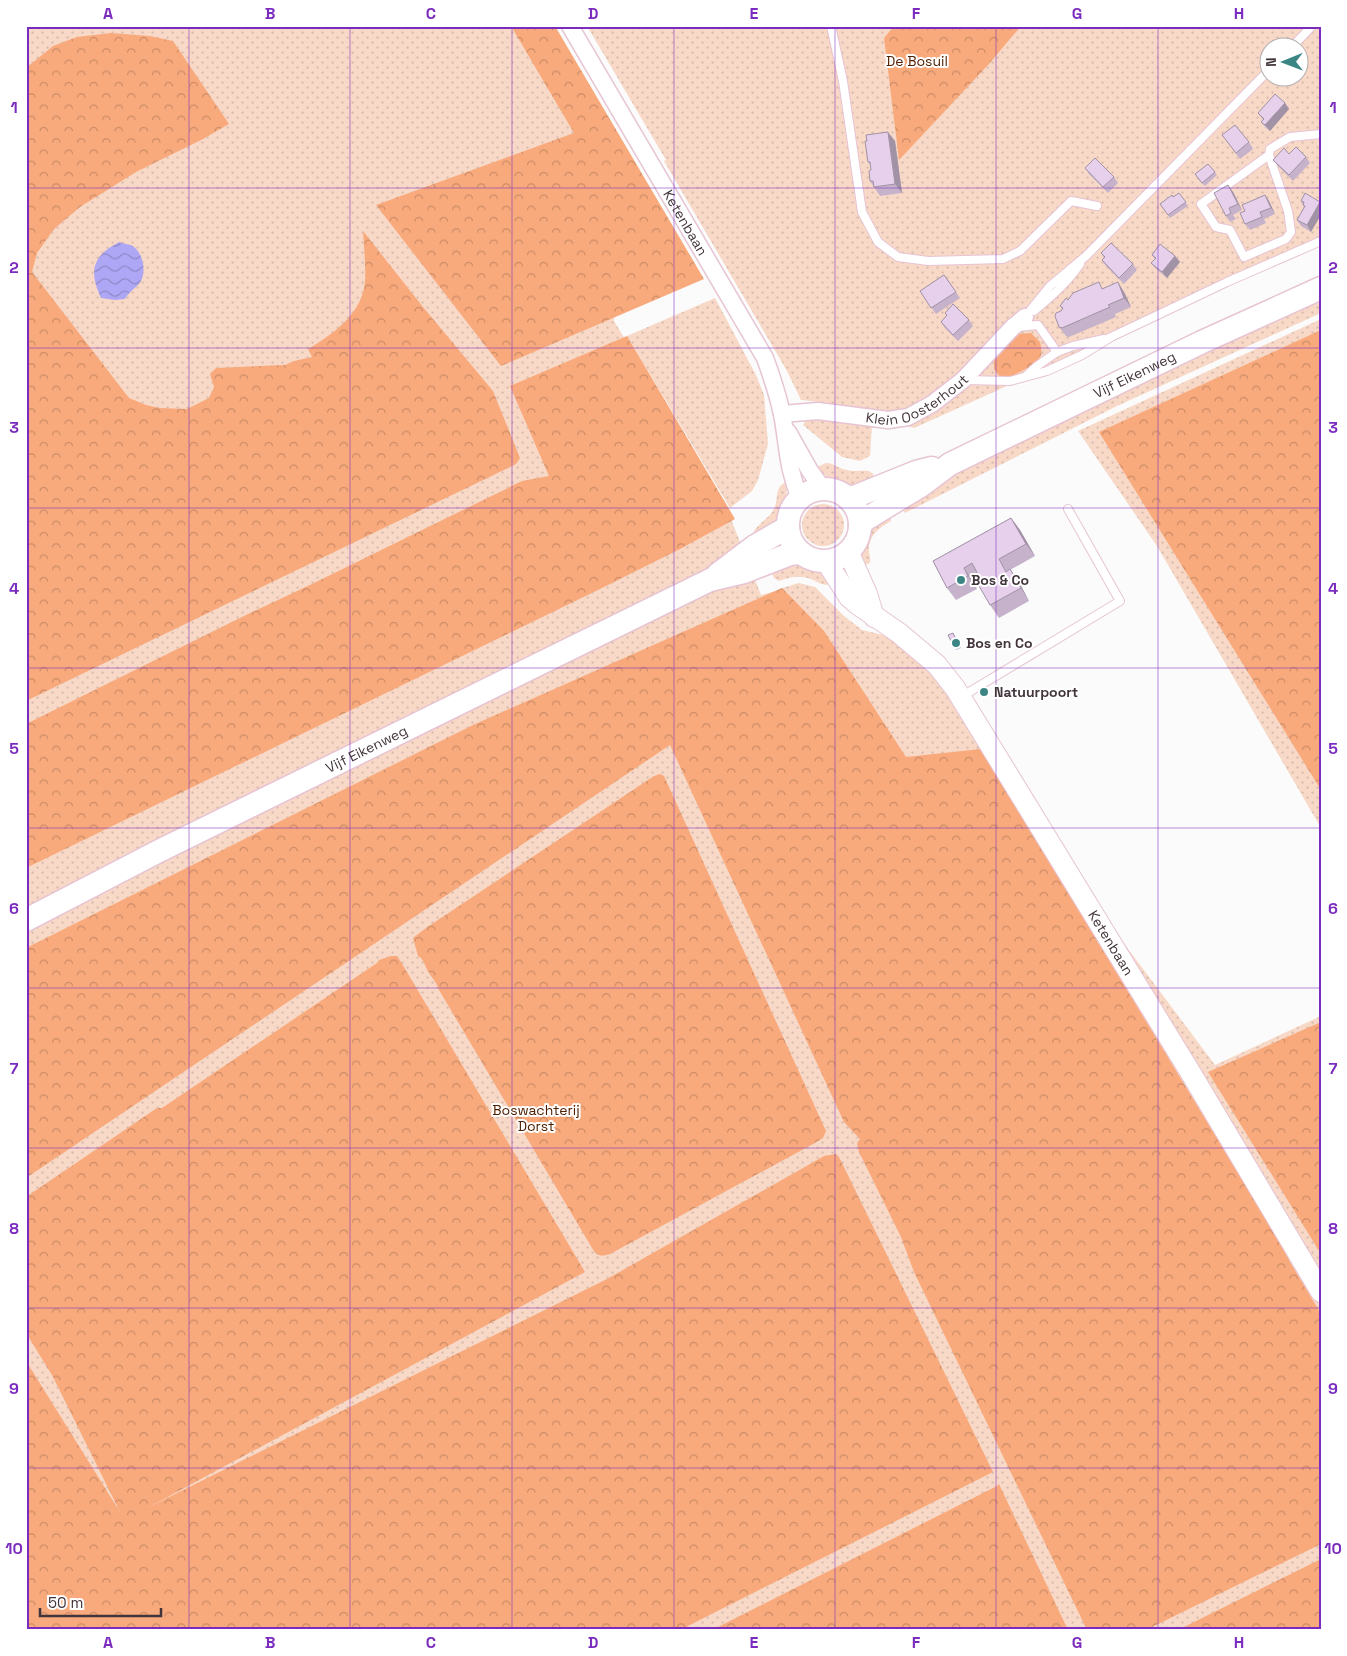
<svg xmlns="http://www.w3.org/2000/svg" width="1347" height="1656" viewBox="0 0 1347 1656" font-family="'Space Grotesk',sans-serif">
	<defs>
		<pattern id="green-dots" width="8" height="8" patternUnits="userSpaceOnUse" patternTransform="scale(1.25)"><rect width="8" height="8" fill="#f8d8c6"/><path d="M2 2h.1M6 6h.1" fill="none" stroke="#d6baab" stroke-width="1.8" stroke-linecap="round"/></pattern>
		<pattern id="forest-crowns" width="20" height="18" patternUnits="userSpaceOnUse" patternTransform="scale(1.25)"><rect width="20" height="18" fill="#f9aa7c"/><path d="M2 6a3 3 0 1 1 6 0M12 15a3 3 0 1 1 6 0" fill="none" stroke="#cb8b67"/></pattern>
		<pattern id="water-waves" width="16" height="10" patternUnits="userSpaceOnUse" patternTransform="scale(1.25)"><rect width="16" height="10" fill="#aea7f5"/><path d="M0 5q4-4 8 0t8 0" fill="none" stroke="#8f89c8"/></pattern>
	</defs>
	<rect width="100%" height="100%" fill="#fbfbfb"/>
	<g fill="url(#green-dots)" fill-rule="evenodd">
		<path d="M26,26H546L694,270L614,305V321L725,504L761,595L783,589L782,588L799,583L815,587L844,616L862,630L888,636L934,673L1054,850L1215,1065L1321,1016V1630H26Z"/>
		<path d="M587,26H1321V244L914,428L829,403L801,400L787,371L664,161L666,160ZM1270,48H1300V78H1270Z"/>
		<path d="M1321,297V313L1117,406L905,513L900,505L973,463Z"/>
		<path d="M715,298L756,375L764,395L768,444L758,480L752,491L730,508L627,336Z"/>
		<path d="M1321,319V828L1157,546L1078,431Z"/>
		<path d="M815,417L872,425L870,456L860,461L842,457L803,425L806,420Z"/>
		<path d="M826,463C834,463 839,469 847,470C854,472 862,470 869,471L873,474L876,483C869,485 859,489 852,488C838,487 825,477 817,467Z"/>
		<path d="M787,482C788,493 783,515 775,524C770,529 761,533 755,537L753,533C758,523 769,519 774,509C779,499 774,486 787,482Z"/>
		<circle cx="823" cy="525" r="21"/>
		<path d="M891,515V521C881,527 871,533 869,546C868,552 871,557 870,563L860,567C858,557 862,536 870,528C875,523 884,519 891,515Z"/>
		<path d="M794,561C806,566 824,570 831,582L826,585C820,584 816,581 811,579C799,575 790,577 779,581L774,578L769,567Z"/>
	</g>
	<g fill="url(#forest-crowns)">
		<path d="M511,26H555L704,279L501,366L376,205L574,133Z"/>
		<path d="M894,26H1021L988,65L899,160L884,38Z"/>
		<path d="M111,33L150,36L173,41L229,124L203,139L136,172L80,207L54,229L37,253L32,272L129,398L146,405L159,408L187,409L209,398L214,387L210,374L216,368L285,365L294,361L312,357L308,349C333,334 362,314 365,282C366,266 364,248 363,231L423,307L493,391L520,458L516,464L508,468L26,701V68L53,46L77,37Z"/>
		<path d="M1321,330V790L1099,432Z"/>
		<path d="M1031,333L1040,342C1041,346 1042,351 1041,355C1038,365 1013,375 1003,381L994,369V359L1003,348L1019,334Z"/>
		<path d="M627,336L735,519L680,549L600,589L26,868V724L248,614L312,584L522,481L549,476L510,386Z"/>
		<path d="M782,588L824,631L906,757L981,749L1281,1244L1290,1262L1321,1314V1544L1146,1630H1087L914,1272L901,1237L859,1152L857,1143L860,1139L844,1122L670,745L26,1178V948L473,725Z"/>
		<path d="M660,774L664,776L826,1131L823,1138L813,1144L610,1254C600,1257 597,1256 592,1248L439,990C437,983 433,979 429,973C425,967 424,959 418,956L413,938L426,928L654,776Z"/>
		<path d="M391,956H397L401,962L585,1272L149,1507L607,1279L824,1156L836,1154L839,1157L993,1472L680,1630H26V1361L120,1512L52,1375L26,1333V1197L157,1108H162L377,963L379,960Z"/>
		<path d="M1321,1022V1254L1208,1072Z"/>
		<path d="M999,1484L1068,1630H712L997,1486Z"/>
		<path d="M1321,1559V1630H1178Z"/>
	</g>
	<path fill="url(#water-waves)" d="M119,242C124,244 131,244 134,247C144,255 147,274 139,284C134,289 129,292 125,299L115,300L101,298C88,270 93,256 119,242Z"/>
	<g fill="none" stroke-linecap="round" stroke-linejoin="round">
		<g stroke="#e7c4d4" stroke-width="10">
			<g id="service">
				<path d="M831,26L843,81L862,212L878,242L898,257L928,261L1003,259L1020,251L1071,201L1097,206"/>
				<path d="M1291,48L1312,26"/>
				<path d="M1269,155L1288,211L1291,232L1286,239L1244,257L1230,230L1216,227L1201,204L1269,155L1270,149L1290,137L1321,134"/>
				<path d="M1034,311C1052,296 1067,283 1080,264"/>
				<path d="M1025,317L1050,286L1086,256L1270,69"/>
				<path d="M1017,327L1038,325L1057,352L1073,346L1104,339"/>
				<path d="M1026,376L1037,366L1057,352"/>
				<path d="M964,380L1010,381L1047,371L1082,355L1111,337L1145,321L1227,282L1321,241"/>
				<path d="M961,697L1120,601L1068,509"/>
			</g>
		</g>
		<g stroke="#e7c4d4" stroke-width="19">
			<g id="minor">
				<path id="s1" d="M570,26L765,358C773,380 781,403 784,426C788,452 789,473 800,498"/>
				<path id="s2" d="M782,414L818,411L888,420L908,417L932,404L963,380L1013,327L1025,317"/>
				<path d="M788,432L810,471L823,489"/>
			</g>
		</g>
		<g stroke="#e7c4d4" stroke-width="22">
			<g id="tertiary">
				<path d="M848,551L867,594L874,617"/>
				<path id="s3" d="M826,561L849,597L857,604L899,633L937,665L955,688L1192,1075L1321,1292"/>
			</g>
		</g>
		<g stroke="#e7c4d4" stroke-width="25">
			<g id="secondary">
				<circle cx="824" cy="525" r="36"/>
				<path d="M849,499L916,472L932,468"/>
				<path id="s4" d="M860,525L866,519L922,485L950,464L1202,342L1321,288"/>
				<path d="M718,574L755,546L788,527"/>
				<path id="s5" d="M26,920L159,851L710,580L744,572L790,554L801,553"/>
			</g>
		</g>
		<use href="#service" stroke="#fff" stroke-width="8"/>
		<use href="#minor" stroke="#fff" stroke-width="16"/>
		<use href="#tertiary" stroke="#fff" stroke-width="20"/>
		<use href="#secondary" stroke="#fff" stroke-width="22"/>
	</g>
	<g fill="#c6b3cb">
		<path d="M1285,103L1289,109L1270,131L1266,128L1261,122L1263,120L1258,113Z"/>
		<path d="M1222,135L1249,142L1253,149L1240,159Z"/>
		<path d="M895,141L902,193L880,196L870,181L871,170V166L868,162Z"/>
		<path d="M1289,154L1306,157L1310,163L1293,181L1278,166L1273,160Z"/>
		<path d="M1208,164L1217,175L1205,186L1197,178Z"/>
		<path d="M1085,168L1114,177L1118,183L1108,193L1089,174Z"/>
		<path d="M1233,192L1242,210L1233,215L1236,219L1230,222L1226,216Z"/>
		<path d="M1179,193L1188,206L1170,218L1160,204Z"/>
		<path d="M1305,193L1311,232L1301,226L1297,220L1304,207L1301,201Z"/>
		<path d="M1265,195L1269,201L1275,214L1264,219L1266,223L1250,230L1245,224V211Z"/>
		<path d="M1101,253L1133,264L1137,270L1124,284L1106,266L1102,260L1104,258Z"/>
		<path d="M1152,255L1175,256L1180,262L1167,278L1156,269L1151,263L1155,259Z"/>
		<path d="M944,275L960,298L936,314L920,291Z"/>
		<path d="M1103,289L1124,292L1131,307L1115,314L1116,317L1069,337L1066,336L1059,327L1061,311L1062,309L1060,306L1068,300Z"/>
		<path d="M945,313L969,320L973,326L958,341L945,328L941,322L947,316Z"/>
		<path d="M1011,518L1020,530L1035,556L1010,570L1019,582L1029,601L999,618L990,605L983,584L979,576L972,580L977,589L956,600L947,588L933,561Z"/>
		<path d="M953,633L961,648L956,650L954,647Z"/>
	</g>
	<g fill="#a192a5">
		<path d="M1285,103L1289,109L1270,131L1265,125Z"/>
		<path d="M888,132L895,141L902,193L895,184Z"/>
		<path d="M1228,185L1233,192L1242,210L1238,204Z"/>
		<path d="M1265,195L1269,201L1275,214L1271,208Z"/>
		<path d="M1320,202L1321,215L1311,232L1307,225Z"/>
		<path d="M1175,256L1180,262L1167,278L1162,272Z"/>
		<path d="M1118,282L1124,292L1131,307L1124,298Z"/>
		<path d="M1011,518L1020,530L1035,556L1026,544Z"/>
		<path d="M964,568L972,580L977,589L968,576Z"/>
		<path d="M1010,569L1019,582L1029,601L1021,588Z"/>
	</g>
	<g fill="#e6d0ec" stroke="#a192a5">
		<path d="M1275,94L1285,103L1265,125L1261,122L1264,119L1258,113Z"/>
		<path d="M1235,125L1249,142L1236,153L1222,135Z"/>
		<path d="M888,132L895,184L874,187L873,181H870L869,171L871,170L870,162H868L865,141H867L866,135Z"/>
		<path d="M1296,147L1306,157L1289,175L1273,160L1284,148L1289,154Z"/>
		<path d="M1095,158L1114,177L1103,187L1085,168Z"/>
		<path d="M1208,164L1215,172L1202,183L1195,174Z"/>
		<path d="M1228,185L1238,204L1229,208L1231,213L1226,216L1214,193Z"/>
		<path d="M1179,193L1186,202L1168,215L1160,204L1172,195L1173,197Z"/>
		<path d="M1305,193L1320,202L1307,225L1297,220L1305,206L1303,205L1304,202L1301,201Z"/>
		<path d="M1265,195L1271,208L1260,212L1262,217L1245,224L1240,213L1245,211L1242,205Z"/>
		<path d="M1111,243L1133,264L1119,278L1102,260L1105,257L1101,253Z"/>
		<path d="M1160,244L1175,256L1162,272L1151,263L1156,258L1152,255Z"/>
		<path d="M944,275L956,292L931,308L920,291Z"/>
		<path d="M1099,282L1102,289L1118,282L1124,298L1108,305L1110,307L1062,328L1059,327L1055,316L1056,313L1061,311L1063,308L1060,306L1066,298L1068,300L1073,293Z"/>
		<path d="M953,304L969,320L953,335L941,322L947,315L945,313Z"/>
		<path d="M1011,518L1026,544L999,559L1006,572L1010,569L1021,588L990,605L979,586L983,584L972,563L964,568L968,576L947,588L933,561Z"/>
		<path d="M953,633L959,645L954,647L948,635Z"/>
	</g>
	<path fill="none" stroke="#7b2cbf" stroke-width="1" stroke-opacity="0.55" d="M189,26V1630M350,26V1630M512,26V1630M674,26V1630M835,26V1630M996,26V1630M1158,26V1630M26,188H1321M26,348H1321M26,508H1321M26,668H1321M26,828H1321M26,988H1321M26,1148H1321M26,1308H1321M26,1468H1321"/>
	<g fill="#3c8585" stroke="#fff" stroke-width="2">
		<circle cx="961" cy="580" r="5"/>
		<circle cx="956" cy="643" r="5"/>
		<circle cx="984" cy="692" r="5"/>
	</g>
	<g text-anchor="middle" stroke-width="4" stroke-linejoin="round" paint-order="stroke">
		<g font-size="14" fill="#512000" stroke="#fff">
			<text x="917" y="66">De Bosuil</text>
			<text x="536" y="1115">Boswachterij<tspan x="536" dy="16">Dorst</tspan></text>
		</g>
		<g font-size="14" fill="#42343b" stroke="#fff">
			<text dy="5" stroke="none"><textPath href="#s1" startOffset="228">Ketenbaan</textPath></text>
			<text dy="5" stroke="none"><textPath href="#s4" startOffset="314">Vijf Eikenweg</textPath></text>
			<text dy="5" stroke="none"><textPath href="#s2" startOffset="141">Klein Oosterhout</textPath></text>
			<text dy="5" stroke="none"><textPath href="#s5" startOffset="381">Vijf Eikenweg</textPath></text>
			<text dy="5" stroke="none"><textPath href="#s3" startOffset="482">Ketenbaan</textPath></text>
		</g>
		<g font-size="14" font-weight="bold" fill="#42343b" stroke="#fff" text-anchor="start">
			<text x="971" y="585">Bos &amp; Co</text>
			<text x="966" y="648">Bos en Co</text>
			<text x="994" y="697">Natuurpoort</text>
		</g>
	</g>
	<rect width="1347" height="1656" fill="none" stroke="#ffffff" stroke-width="55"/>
	<g transform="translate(1284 62) rotate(269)"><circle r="24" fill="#ffffff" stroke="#b3aeb1"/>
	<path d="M0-4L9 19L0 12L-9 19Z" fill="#3c8585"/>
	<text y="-8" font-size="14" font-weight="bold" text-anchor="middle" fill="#42343b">N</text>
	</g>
	<path d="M40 1608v8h121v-8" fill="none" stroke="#42343b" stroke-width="2.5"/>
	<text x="48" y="1608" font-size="15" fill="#42343b" stroke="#ffffff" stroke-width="4" paint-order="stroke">50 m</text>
	<rect x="28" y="28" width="1292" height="1600" fill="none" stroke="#7b2cbf" stroke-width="2"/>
	<g font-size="16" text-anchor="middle" font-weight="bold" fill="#7b2cbf">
		<text x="108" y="19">A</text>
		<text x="270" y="19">B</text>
		<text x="431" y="19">C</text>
		<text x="593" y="19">D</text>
		<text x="754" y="19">E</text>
		<text x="916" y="19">F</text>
		<text x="1077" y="19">G</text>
		<text x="1239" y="19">H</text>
		<text x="14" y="113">1</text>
		<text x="1333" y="113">1</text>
		<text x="14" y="273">2</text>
		<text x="1333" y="273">2</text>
		<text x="14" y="433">3</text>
		<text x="1333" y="433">3</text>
		<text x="14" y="594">4</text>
		<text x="1333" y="594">4</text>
		<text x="14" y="754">5</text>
		<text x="1333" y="754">5</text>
		<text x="14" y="914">6</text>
		<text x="1333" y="914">6</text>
		<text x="14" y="1074">7</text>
		<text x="1333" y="1074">7</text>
		<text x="14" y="1234">8</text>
		<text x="1333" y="1234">8</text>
		<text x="14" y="1394">9</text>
		<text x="1333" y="1394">9</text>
		<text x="14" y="1554">10</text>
		<text x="1333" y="1554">10</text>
		<text x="108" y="1648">A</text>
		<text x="270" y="1648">B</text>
		<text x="431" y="1648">C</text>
		<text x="593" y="1648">D</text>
		<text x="754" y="1648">E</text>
		<text x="916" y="1648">F</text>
		<text x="1077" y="1648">G</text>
		<text x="1239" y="1648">H</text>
	</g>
</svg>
